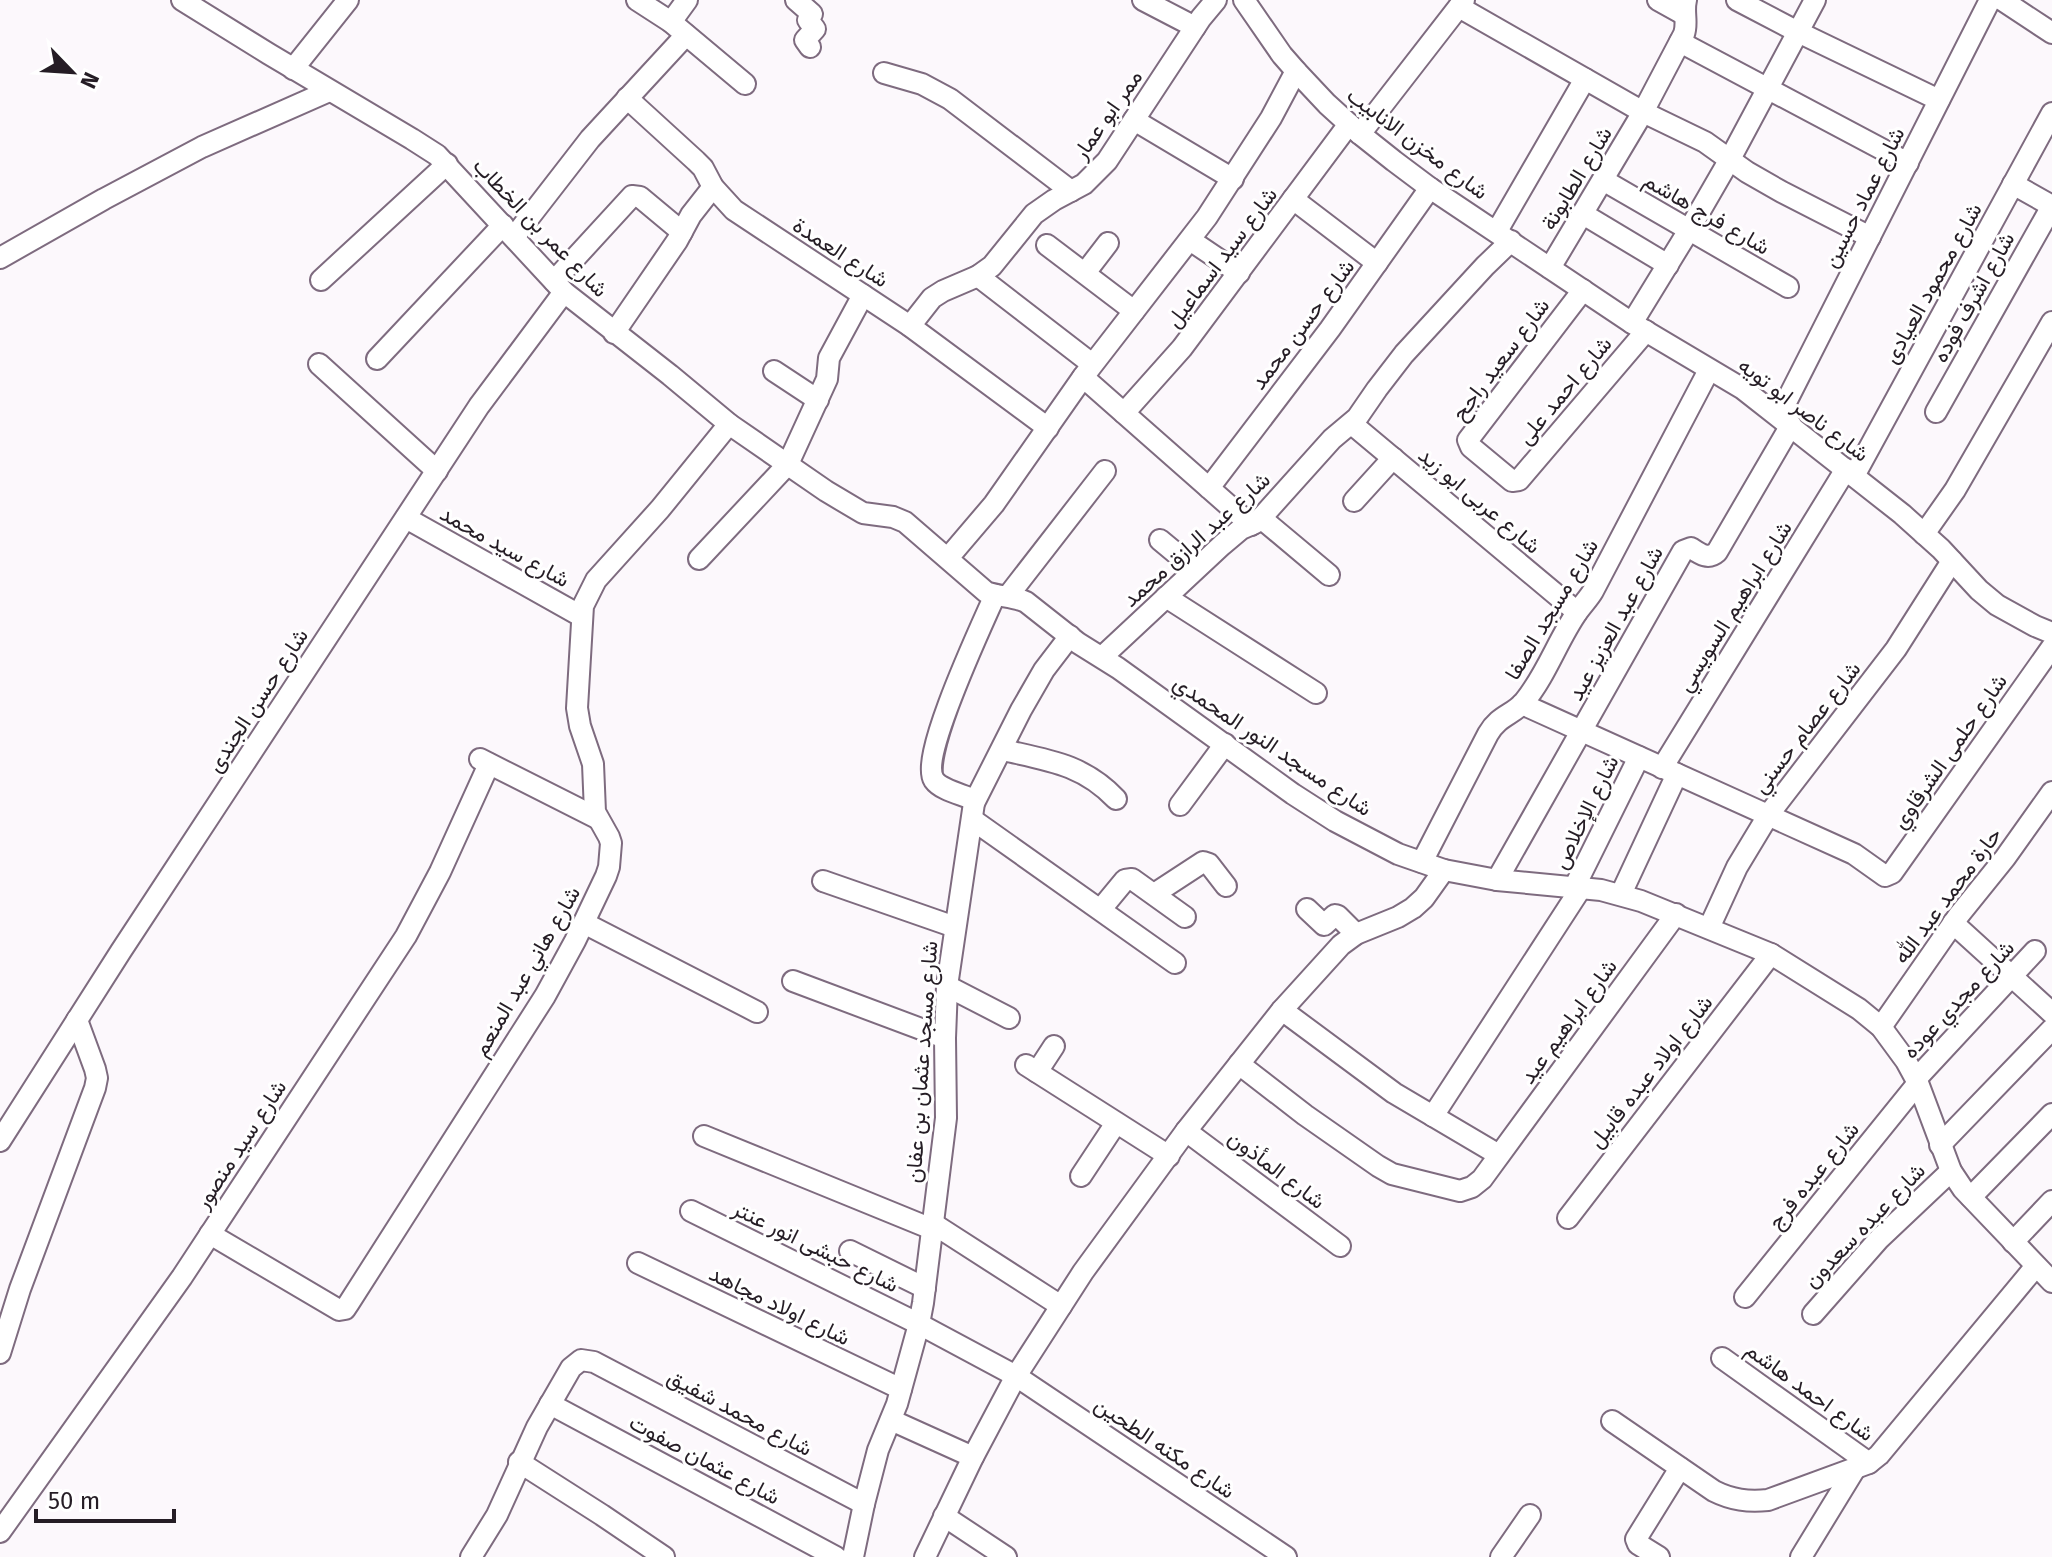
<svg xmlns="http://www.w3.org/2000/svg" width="2052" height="1557" viewBox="0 0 2052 1557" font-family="'Fira Sans',Vazirmatn,sans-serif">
	<rect width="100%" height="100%" fill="#fcf8fc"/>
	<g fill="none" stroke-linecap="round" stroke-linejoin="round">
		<g stroke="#7e6b7f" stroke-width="24">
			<g id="minor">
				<path d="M182,0L269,54L412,139L437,155L564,292L670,375L729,424L826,491L863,513L893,517L905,522L986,592C999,597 1013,596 1026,602L1078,643L1118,668L1293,794L1335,821L1398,854L1444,870L1497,880L1601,890L1641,901L1771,954L1859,1009L1881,1027L1906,1061L1918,1083L1951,1171L1963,1189L2052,1282"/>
				<path d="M637,0L671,22L745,84"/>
				<path d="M796,0L812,14L808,20L815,29L805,40L810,47"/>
				<path d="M1143,0L1195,27"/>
				<path d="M1244,0L1282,55L1296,71L1327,104L1360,134L1394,161L1430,188L1632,323L1743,389L1902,514L1941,549L1979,590L1997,605L2035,626L2052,633"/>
				<path d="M1658,0L1685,15"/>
				<path d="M1737,0L1798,32L1939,100"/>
				<path d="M2002,0L2052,33"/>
				<path d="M1459,7L1643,112L1705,142L1747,172L1782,192L1870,237"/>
				<path d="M671,22L687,0"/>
				<path d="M1680,42L1908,163"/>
				<path d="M293,69L348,0"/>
				<path d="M884,73L922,84L950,99L1071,191"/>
				<path d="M627,98L696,161L703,168L713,187L734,210L910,326L1048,428"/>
				<path d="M1134,120L1233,179"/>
				<path d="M1360,134L1464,0"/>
				<path d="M1603,180L1788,287"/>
				<path d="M2013,184L2052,206"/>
				<path d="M1293,199L1377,263"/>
				<path d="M1583,214L1668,265"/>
				<path d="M1497,231L1585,79"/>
				<path d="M514,237L590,139L686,35"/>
				<path d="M1190,240L1239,273"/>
				<path d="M1047,245L1134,311"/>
				<path d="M0,258L104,199L202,147L329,91"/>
				<path d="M1550,268L1643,112L1684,34C1688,23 1683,12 1686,0"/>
				<path d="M1085,273L1108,243"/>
				<path d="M978,276L1092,364"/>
				<path d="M321,280L447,164"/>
				<path d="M554,281L632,196L640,197L682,232"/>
				<path d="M1583,290L1468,440L1471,447L1512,481L1519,480L1646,331"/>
				<path d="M1632,323L1689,230L1730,159L1815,0"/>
				<path d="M910,326L932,298L943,291L978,276L992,266L1034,214L1054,200L1084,184L1107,161L1201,18L1216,0"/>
				<path d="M614,333L677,241L691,215L713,187"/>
				<path d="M377,359L503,225"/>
				<path d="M319,364L437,471"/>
				<path d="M774,371L818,400"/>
				<path d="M1083,377L1251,525"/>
				<path d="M1936,412L2052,206"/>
				<path d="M1124,413L1182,348L1349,124"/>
				<path d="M1779,416L1990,0"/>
				<path d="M1352,424L1577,612"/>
				<path d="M1854,476L2052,113"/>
				<path d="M1209,488L1330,329L1430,188"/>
				<path d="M1354,501L1393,458"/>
				<path d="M406,518L581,616"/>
				<path d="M1261,518L1329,575"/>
				<path d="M1924,534L1955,490L2052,322"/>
				<path d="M1160,540L1195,569"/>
				<path d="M948,558L994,504L1083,377L1207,217L1271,118L1296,71"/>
				<path d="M699,559L788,464L827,379L829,358L863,295"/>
				<path d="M1008,596L1105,471"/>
				<path d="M1166,597L1316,693"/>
				<path d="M1102,657L1222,545L1241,529L1255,523L1261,518L1332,439L1357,418L1377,389L1404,354L1485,266L1511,241"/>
				<path d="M1522,704L1854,854L1885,876L1892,873L2052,647"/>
				<path d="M1003,750C1047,760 1083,764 1116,799"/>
				<path d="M480,759L597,818"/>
				<path d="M1662,768L1846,469"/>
				<path d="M974,803L972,799C961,794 941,790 934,780C919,757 983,623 995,595"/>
				<path d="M1180,805L1225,744"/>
				<path d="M973,820L1175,963"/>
				<path d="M1422,862L1488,734C1499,715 1513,715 1524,702C1547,674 1558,639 1578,611C1583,604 1589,598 1593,591L1709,370"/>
				<path d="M1497,880L1683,551L1691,548C1700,554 1708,560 1717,552L1791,425"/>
				<path d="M823,881L955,927"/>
				<path d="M1574,888L1639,757"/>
				<path d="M1154,894L1203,862L1209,864L1226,886"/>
				<path d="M1621,894L1677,774"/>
				<path d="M1101,909L1125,880L1132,879L1185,917"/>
				<path d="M1307,909L1324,925L1335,915L1338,916L1356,934"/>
				<path d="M584,923L757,1012"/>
				<path d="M1953,923L2052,1013"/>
				<path d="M1709,928L1737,867L1769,814L1896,649L1952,561"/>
				<path d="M793,981L945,1038"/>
				<path d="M947,986L1009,1018"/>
				<path d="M1282,1010L1394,1093L1499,1155"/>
				<path d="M1881,1027L1959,915L2005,858L2052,792"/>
				<path d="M1239,1064L1305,1115L1378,1166L1392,1174L1460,1191L1472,1187L1482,1179L1676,914"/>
				<path d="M1026,1065L1169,1156"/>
				<path d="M1037,1072L1054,1046"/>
				<path d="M1916,1079L2035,951"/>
				<path d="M1433,1116L1581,888"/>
				<path d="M1186,1131L1340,1246"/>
				<path d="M704,1136L932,1229"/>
				<path d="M0,1141L121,951L479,406L564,292"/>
				<path d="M1940,1145L2052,1029"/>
				<path d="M1081,1176L1116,1123"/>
				<path d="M1971,1197L2052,1114"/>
				<path d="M691,1211L919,1324L1016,1376L1286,1557"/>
				<path d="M1568,1218L1771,954"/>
				<path d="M932,1223L1061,1306"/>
				<path d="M210,1234L339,1310L345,1309L349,1303L545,996L575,941L606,876L609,867L611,843L609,837L595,812L593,764L580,726L577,708L583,606L596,580L660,509L729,424"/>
				<path d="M2013,1242L2052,1201"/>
				<path d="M850,1251L925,1288"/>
				<path d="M638,1263L901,1389"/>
				<path d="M1745,1297L1918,1083"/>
				<path d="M1813,1314L1879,1239L1951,1171"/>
				<path d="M0,1353L20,1289L95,1088L97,1078L95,1069L77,1020"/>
				<path d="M1722,1358L1869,1463"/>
				<path d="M550,1404L836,1557"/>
				<path d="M891,1420L973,1457"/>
				<path d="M1612,1421L1714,1491C1732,1500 1748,1502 1768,1500L1869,1463L1879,1455L2036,1266"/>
				<path d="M519,1462L602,1515L664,1557"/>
				<path d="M944,1516L1006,1557"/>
				<path d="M0,1532L182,1277L406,936L440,872L489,764"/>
				<path d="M471,1557L497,1515L537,1427L571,1368L581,1360L594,1362L864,1504"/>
				<path d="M853,1557L864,1504L878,1450L897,1404L919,1324L923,1303L946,1118L945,1038L947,986L974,803L1021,710L1044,670L1070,636"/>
				<path d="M925,1557L973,1457L1016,1376L1083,1272L1186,1131L1282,1010L1341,945L1356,934L1398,917L1413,908L1424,898L1444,870"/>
				<path d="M1501,1557L1530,1515"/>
				<path d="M1659,1557L1638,1544L1636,1539L1680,1468"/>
				<path d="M1801,1557L1856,1467"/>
			</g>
		</g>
		<use href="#minor" stroke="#fff" stroke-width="20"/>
	</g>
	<g text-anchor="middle" stroke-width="6" stroke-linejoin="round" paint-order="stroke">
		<g font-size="22" fill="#251d25" stroke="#fff">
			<text transform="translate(1107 114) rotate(-55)" y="8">ممر ابو عمار</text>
			<text transform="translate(1418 143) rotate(37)" y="8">شارع مخزن الانابيب</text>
			<text transform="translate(1576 178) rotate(-59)" y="8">شارع الطابونة</text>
			<text transform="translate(1863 197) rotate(-63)" y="8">شارع عماد حسين</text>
			<text transform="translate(1707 213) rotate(30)" y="8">شارع فرج هاشم</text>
			<text transform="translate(541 227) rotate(46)" y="8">شارع عمر بن الخطاب</text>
			<text transform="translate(841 252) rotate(33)" y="8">شارع العمدة</text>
			<text transform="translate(1221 257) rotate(-53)" y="8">شارع سيد اسماعيل</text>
			<text transform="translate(1932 283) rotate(-61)" y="8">شارع محمود العيادى</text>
			<text transform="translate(1973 297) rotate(-61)" y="8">شارع اشرف فوده</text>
			<text transform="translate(1302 324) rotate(-53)" y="8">شارع حسن محمد</text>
			<text transform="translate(1500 359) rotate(-53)" y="8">شارع سعيد راجح</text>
			<text transform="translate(1564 390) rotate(-50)" y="8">شارع احمد على</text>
			<text transform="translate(1804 409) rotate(37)" y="8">شارع ناصر ابو تويه</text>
			<text transform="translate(1480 500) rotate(40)" y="8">شارع عربى ابو زيد</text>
			<text transform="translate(1196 539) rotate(-42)" y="8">شارع عبد الرازق محمد</text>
			<text transform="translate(505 546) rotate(29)" y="8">شارع سيد محمد</text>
			<text transform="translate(1734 606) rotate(-58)" y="8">شارع ابراهيم السويسي</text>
			<text transform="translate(1551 609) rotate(-59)" y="8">شارع مسجد الصفا</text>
			<text transform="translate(1615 623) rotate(-61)" y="8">شارع عبد العزيز عيد</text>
			<text transform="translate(257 700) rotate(-57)" y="8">شارع حسن الجندى</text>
			<text transform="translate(1806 727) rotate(-52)" y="8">شارع عصام حسني</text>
			<text transform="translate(1273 745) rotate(34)" y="8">شارع مسجد النور المحمدي</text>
			<text transform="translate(1949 751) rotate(-55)" y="8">شارع حلمى الشرقاوي</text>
			<text transform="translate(1585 812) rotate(-64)" y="8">شارع الإخلاص</text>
			<text transform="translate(1947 895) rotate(-53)" y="8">حارة محمد عبد الله</text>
			<text transform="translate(526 971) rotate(-60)" y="8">شارع هاني عبد المنعم</text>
			<text transform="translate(1958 999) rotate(-47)" y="8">شارع مجدي عوده</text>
			<text transform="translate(1568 1021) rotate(-54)" y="8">شارع ابراهيم عيد</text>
			<text transform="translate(921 1062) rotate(-86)" y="8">شارع مسجد عثمان بن عفان</text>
			<text transform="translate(1650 1071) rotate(-52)" y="8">شارع اولاد عبده قابيل</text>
			<text transform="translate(240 1144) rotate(-57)" y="8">شارع سيد منصور</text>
			<text transform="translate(1277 1169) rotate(37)" y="8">شارع المأذون</text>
			<text transform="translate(1813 1175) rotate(-51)" y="8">شارع عبده فرج</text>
			<text transform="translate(1864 1225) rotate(-46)" y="8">شارع عبده سعدون</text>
			<text transform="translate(816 1246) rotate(26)" y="8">شارع حبشى انور عنتر</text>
			<text transform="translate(780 1305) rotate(26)" y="8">شارع اولاد مجاهد</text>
			<text transform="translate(1810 1391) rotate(36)" y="8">شارع احمد هاشم</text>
			<text transform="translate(740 1412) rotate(28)" y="8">شارع محمد شفيق</text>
			<text transform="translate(1165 1447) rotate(34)" y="8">شارع مكنه الطحين</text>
			<text transform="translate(705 1459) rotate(28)" y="8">شارع عثمان صفوت</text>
		</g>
	</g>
	<g transform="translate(72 72) rotate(115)" stroke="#ffffff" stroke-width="6" paint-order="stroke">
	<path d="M0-6L14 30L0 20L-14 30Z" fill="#251d25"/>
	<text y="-12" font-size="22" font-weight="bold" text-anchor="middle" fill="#251d25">N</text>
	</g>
	<path d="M36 1509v12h138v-12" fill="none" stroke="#251d25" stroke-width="4"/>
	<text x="48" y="1509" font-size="24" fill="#251d25" stroke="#ffffff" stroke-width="6" paint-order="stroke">50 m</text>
</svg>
